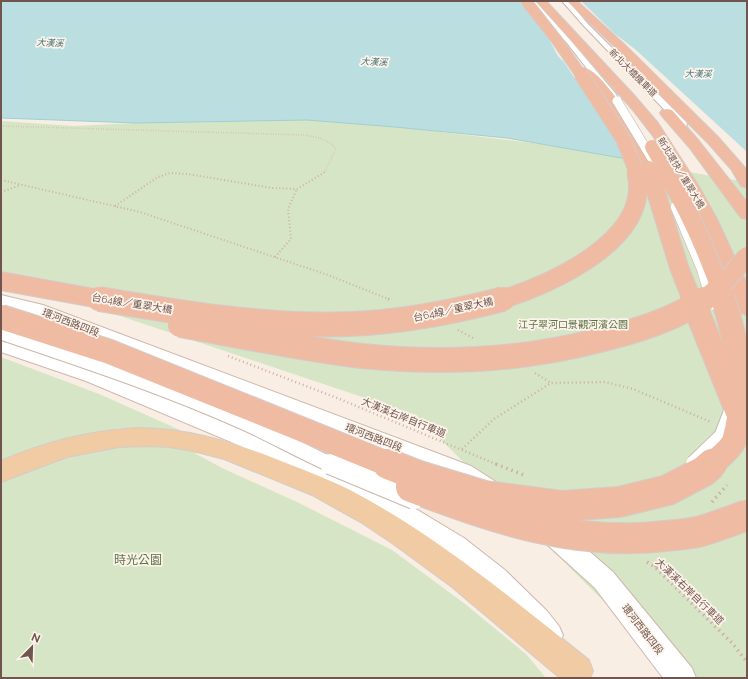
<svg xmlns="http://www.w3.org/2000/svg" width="748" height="679" viewBox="0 0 748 679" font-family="Raleway,'Noto Sans TC',sans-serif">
	<rect width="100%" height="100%" fill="#f9eee4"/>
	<g fill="#d6e5c5">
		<path d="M297,115L549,145L747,171V678H681L416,415L1,276V121L74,126Z"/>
		<path d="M1,357L99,394L180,430L182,433L119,428L60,443L1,465Z"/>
		<path d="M127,441L192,448L196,454L224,469L297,502L392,550L465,604L526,654L546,678H1V478L48,457Z"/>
	</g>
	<path fill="#bbdfe0" stroke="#a3cfd1" d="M1,1H747V180L507,138L395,127L307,120L136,123L1,118Z"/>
	<path fill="#f9eee4" d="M522,1H581L615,34L636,50L746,151L747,182L625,161L614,137L564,62L558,56L544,30Z"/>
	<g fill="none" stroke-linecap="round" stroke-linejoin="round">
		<g stroke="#c9b6ac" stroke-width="2">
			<g id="minor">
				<path d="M529,1H535L571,41L616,94L617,96L616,98H610L567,43Z"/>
				<path d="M562,1H568L588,24L686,122L687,124L686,126H680L584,26Z"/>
			</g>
		</g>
		<g stroke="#ceb7ad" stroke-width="2">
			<g id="secondary">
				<path d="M1,295L43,305L471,466L496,482L500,488L496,494L488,497L480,494L455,478L367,443L31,313L1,305Z"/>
				<path d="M1,339L100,371L371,482L464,538L505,570L547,611L559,626L563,635L559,644L549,648L539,644L527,629L487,586L446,554L355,494L86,381L1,352Z"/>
				<path d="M550,522L559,525L613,572L692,668L696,678H663L595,588L541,539L537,532L541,525Z"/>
			</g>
		</g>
		<g stroke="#d4ccca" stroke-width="2">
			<path id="primary" d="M136,428C184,428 227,440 271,457C298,468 324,477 350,490C436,535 512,599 589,660L593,671L590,678H560L452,587L392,543L362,523L312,495L224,459L193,451L169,447L147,446L119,447L67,457L1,482V461C44,442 89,431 136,428Z"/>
		</g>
		<g stroke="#d4ccca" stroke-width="2">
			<g id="trunk">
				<path d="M536,1H546L633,94L658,123L698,185L717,219L742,273L747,284V315L740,313L737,309L699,219L682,185L653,136L632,109Z"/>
				<path d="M567,1H577L625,45L718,137L747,170V188L741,186L731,169L708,143L645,80L617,49Z"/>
				<path d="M585,68C608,74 646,146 657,168L655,171L649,173L643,171L641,168L622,129L607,106L579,72L581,69Z"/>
				<path d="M667,109L672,110L699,141L747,202V219L741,218L689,147L662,116L660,113L662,110Z"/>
			</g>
		</g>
		<path stroke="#d0afa3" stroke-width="1.5" stroke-dasharray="0.5 2" stroke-linecap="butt" d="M1,126L303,135C316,137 328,138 336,149L324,173"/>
		<g stroke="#d0afa3" stroke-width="2" stroke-dasharray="1 2.5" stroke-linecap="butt">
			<path d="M1,180L140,212L328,275L391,300"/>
			<path d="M1,192L21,185"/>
			<path d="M115,206L158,177L170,173L188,174L272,188L297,189L325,172"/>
			<path d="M275,257L291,239L288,209L297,189"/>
		</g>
		<g stroke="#d0afa3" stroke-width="2.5" stroke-dasharray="1 3" stroke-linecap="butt">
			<path d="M388,299L392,300"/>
			<path d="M458,330L473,338"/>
			<path d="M228,356L337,398L498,465"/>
			<path d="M535,373L551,383"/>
			<path d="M462,449L494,419L551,383L605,382L633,389L711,422"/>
		</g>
		<g stroke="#d0afa3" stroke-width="3.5" stroke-dasharray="1.5 4" stroke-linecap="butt">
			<path d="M496,464L526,476"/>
			<path d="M712,502L727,485"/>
			<path d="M647,562L655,567L733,644L747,662"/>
			<path d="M655,567L661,560"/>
		</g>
		<use href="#minor" fill="#fff" fill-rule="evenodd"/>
		<use href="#secondary" fill="#fff" fill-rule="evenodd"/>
		<use href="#primary" fill="#f1cba4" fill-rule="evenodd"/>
		<use href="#trunk" fill="#efbca3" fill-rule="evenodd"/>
		<g stroke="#c9b6ac" stroke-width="10" stroke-linecap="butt">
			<path id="minor-bridge-far3" d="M617,101L654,162"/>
		</g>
		<g stroke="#c9b6ac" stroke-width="13" stroke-linecap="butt">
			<path id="minor-bridge-far2" d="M677,207L703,269L712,300"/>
		</g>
		<g stroke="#c9b6ac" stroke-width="17" stroke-linecap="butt">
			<g id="minor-bridge-far1">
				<path d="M712,299L713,302"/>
				<path d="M1,332C84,360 168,388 248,424C276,437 303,452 332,465"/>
				<path d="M694,463L722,436L732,410"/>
			</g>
		</g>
		<g stroke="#c9b6ac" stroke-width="22" stroke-linecap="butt">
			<path id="minor-bridge" d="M330,464L414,499"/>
		</g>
		<g stroke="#d4ccca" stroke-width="12" stroke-linecap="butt">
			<path id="trunk-bridge-far4" d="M526,1L556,39L581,75"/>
		</g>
		<g stroke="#d4ccca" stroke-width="16" stroke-linecap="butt">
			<g id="trunk-bridge-far3">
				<path d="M581,74L623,139L637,173"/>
				<path d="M652,147L667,173"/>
				<path d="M649,168L651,173"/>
			</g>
		</g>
		<g stroke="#d4ccca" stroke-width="20" stroke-linecap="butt">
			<g id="trunk-bridge-far2">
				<path d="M650,172L679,267L692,300"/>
				<path d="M666,172C690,212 709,255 724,300"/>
				<path d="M1,281L105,300"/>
				<path d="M500,300C550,285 654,239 636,172"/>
				<path d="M702,300L726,281L747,256"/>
			</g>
		</g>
		<g stroke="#d4ccca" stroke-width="26" stroke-linecap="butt">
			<g id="trunk-bridge-far1">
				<path d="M99,299C182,313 266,327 350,324C402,322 454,312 503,299"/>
				<path d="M692,299L741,420"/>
				<path d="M1,317L110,352L390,465"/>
				<path d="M180,325C241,336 301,349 362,356C441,364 524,360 600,340C636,331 673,320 704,299"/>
				<path d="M711,465C718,458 730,450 734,441C748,395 738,344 723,299"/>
			</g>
		</g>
		<g stroke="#d4ccca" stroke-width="32" stroke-linecap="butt">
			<g id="trunk-bridge">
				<path d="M388,464L416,475L485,496L562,506L619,502L668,490L704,471L712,464"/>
				<path d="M411,487C495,518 574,547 665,536C676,535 688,534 698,532C715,527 731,521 747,515"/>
			</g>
		</g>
		<use href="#minor-bridge-far3" stroke="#fff" stroke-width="9"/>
		<use href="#minor-bridge-far2" stroke="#fff" stroke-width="12"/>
		<use href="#minor-bridge-far1" stroke="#fff" stroke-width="15"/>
		<use href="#minor-bridge" stroke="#fff" stroke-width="20"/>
		<use href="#trunk-bridge-far4" stroke="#efbca3" stroke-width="10"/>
		<use href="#trunk-bridge-far3" stroke="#efbca3" stroke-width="14"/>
		<use href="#trunk-bridge-far2" stroke="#efbca3" stroke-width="18"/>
		<use href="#trunk-bridge-far1" stroke="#efbca3" stroke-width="24"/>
		<use href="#trunk-bridge" stroke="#efbca3" stroke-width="30"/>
	</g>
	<g text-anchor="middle" stroke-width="3.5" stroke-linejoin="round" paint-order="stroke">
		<g font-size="9" font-style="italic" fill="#467779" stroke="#fdf3ea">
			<text transform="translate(50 43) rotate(3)" y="3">大漢溪</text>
			<text transform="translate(374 62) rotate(3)" y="3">大漢溪</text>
			<text transform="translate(698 74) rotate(1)" y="3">大漢溪</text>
		</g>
		<g font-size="9" fill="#6f554d" stroke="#fdf3ea">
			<text transform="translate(633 73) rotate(45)" y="3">新北大橋機車道</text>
			<text transform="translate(681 173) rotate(59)" y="3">新北環快／重翠大橋</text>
		</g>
		<g font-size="10" fill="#6f554d" stroke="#fdf3ea">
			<text transform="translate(132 303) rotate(9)" y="4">台64線／重翠大橋</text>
			<text transform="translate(453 309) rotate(-12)" y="4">台64線／重翠大橋</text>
			<text transform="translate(71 322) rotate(21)" y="4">環河西路四段</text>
			<text transform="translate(404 417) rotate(22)" y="4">大漢溪右岸自行車道</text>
			<text transform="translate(374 437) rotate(21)" y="4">環河西路四段</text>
			<text transform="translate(690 591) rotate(44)" y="4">大漢溪右岸自行車道</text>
			<text transform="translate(643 629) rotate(52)" y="4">環河西路四段</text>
		</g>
		<g font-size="10" fill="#597346" stroke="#fdf3ea">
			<text x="573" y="328">江子翠河口景觀河濱公園</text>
		</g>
		<g font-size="12" fill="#597346" stroke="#fdf3ea">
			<text x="138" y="564">時光公園</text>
		</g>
	</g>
	<rect width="748" height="679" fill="none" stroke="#6f554d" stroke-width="4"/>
	<g transform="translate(32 647) rotate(23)" stroke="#fdf3ea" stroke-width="3" paint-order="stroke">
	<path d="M0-3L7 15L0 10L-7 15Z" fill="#6f554d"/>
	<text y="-6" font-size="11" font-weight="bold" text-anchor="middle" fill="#6f554d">N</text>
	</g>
</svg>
